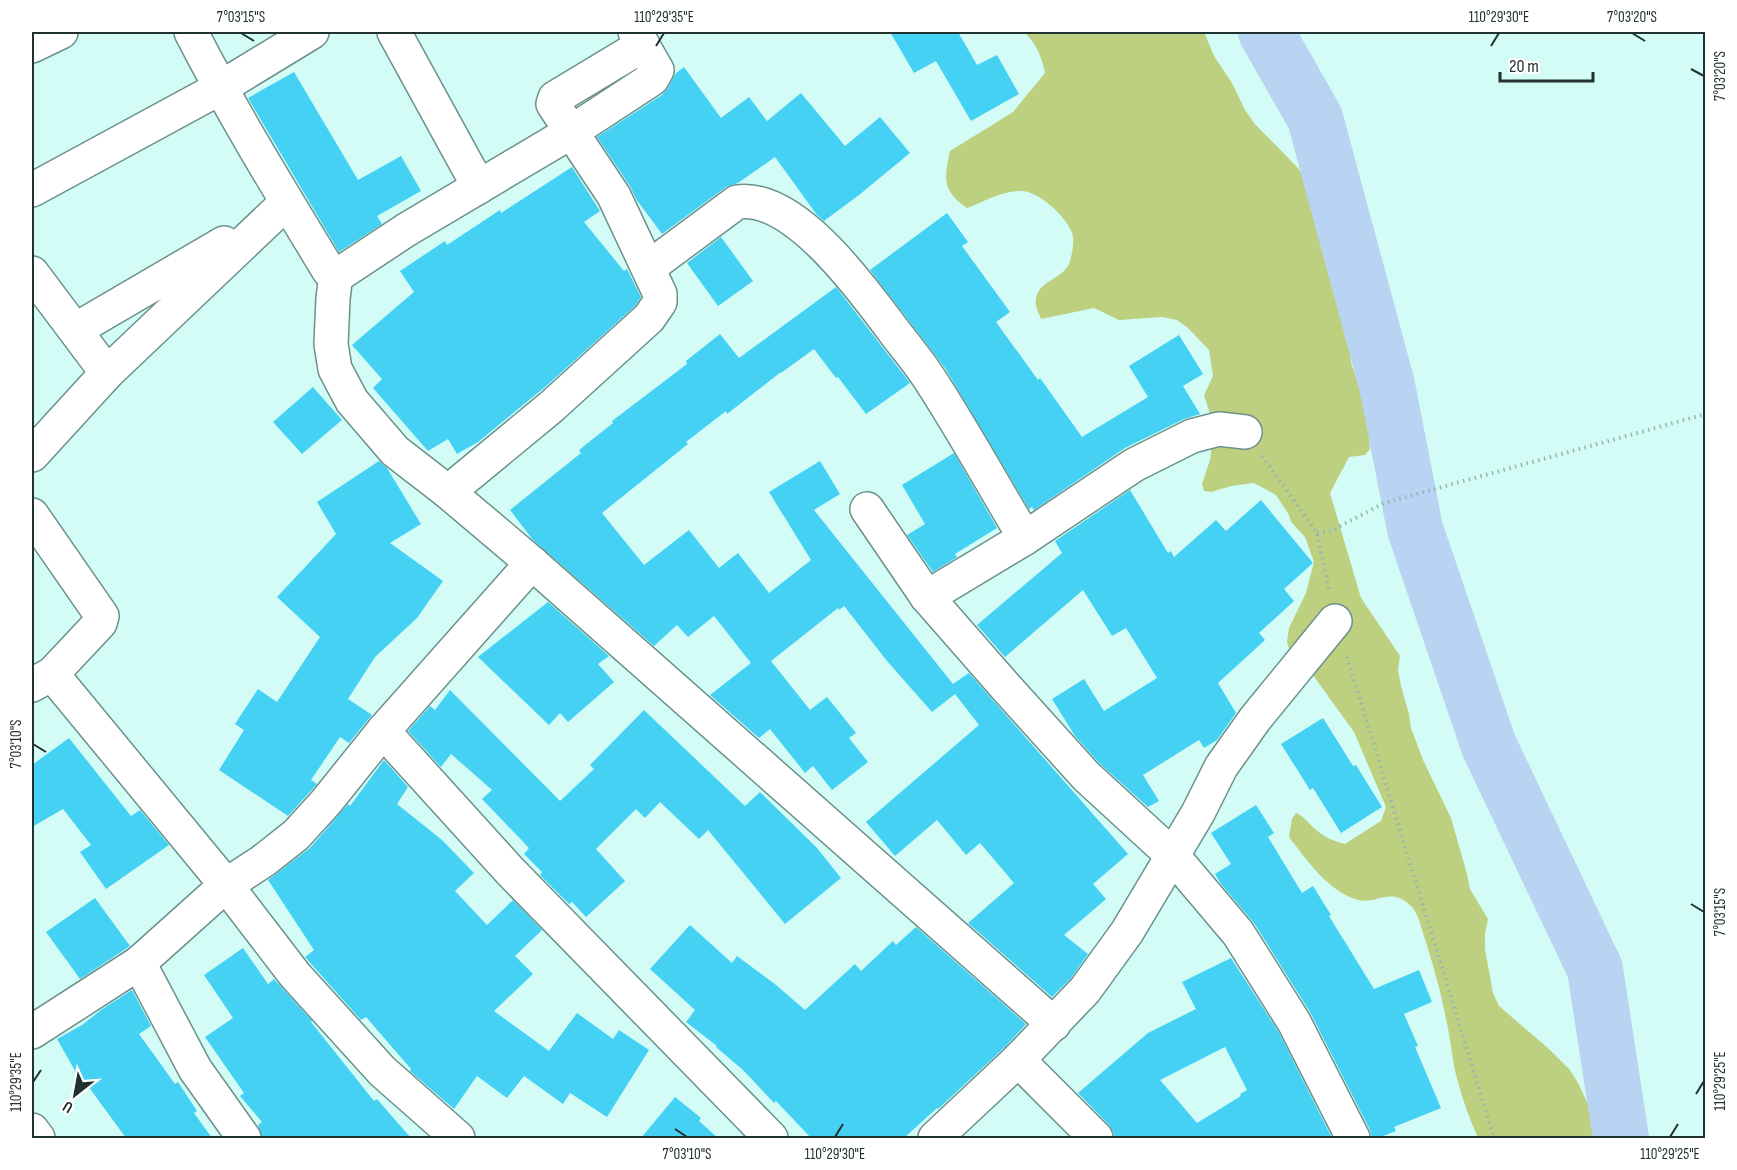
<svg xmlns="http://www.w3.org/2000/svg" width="1737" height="1170" viewBox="0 0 1737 1170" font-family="'Sofia Sans Condensed',sans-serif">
	<rect width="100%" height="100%" fill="#d3fcf6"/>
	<path fill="#bdd07f" d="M1024,32H1204L1214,56L1232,83L1245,110L1254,123L1298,168L1321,202L1332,276L1350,348L1351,363L1366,406L1370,449L1365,455L1349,457L1330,493L1361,598L1400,656L1398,670L1401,686L1409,714L1411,728L1423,760L1451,818L1467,874L1470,889L1488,919L1485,934V949L1493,993L1499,1006L1549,1049L1570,1070L1578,1083L1604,1138H1478C1470,1120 1463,1101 1458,1082C1452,1062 1451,1040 1446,1019C1441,992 1433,965 1425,939C1421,929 1419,914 1411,906C1389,885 1376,907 1355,899C1326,889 1307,860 1289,837L1292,819L1296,813C1305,817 1308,823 1315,829C1324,837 1333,841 1345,844L1381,821L1386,807L1354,732L1315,678L1300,658L1293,654L1289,649L1287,642L1289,628L1306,593L1314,562L1305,537L1291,522L1289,515L1276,495L1254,483L1231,486L1211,492L1204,491L1202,484L1210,460L1214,427L1204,395L1213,376L1209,350L1188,328L1177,320L1162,317L1119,320L1094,308L1041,319C1040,316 1037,310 1036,306C1032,280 1066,280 1070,261C1072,254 1075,240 1072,233C1066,216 1038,190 1020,191C1001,191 984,202 967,208C942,191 944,179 950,151L1013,112L1045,73C1042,57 1036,43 1024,32Z"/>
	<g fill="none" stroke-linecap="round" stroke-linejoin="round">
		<path stroke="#b9d4f2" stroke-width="56" d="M1266,32L1315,118L1387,385L1415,529L1489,746L1595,969L1621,1138"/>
	</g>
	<g fill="#44d1f4" fill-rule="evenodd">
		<path d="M890,32H958L977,65L997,55L1019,94L971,121L936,61L914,73Z"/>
		<path d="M684,67L721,118L749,97L767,121L801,93L845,146L880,117L910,153L859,195L824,221L817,215L775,157L738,183L726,187L662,234L636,199L630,186L597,137L662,95L668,88L675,74Z"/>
		<path d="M294,72L358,180L401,156L421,191L377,216L382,224L339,252L248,98Z"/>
		<path d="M572,167L600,211L584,222L624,271L627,269L641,297L635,306L545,387L478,442L457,454L448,439L428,451L373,388L382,379L352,345L414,292L400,271L445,241L447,245L500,210L501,213Z"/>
		<path d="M947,213L968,242L962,246L1010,312L996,322L1038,380L1040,378L1082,437L1148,397L1129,366L1179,335L1203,374L1183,386L1200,414L1184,419L1125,448L1034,510L1032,507L1029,509L945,368L870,270Z"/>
		<path d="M721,237L753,281L718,306L687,263Z"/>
		<path d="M836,287L910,383L866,414L838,377L836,378L814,349L781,373V372L727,414L726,411L686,442L688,444L602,513L644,565L689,530L719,568L738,553L769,593L811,560L769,492L820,461L840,494L814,510L953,684L969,673L1128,854L1093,884L1106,899L1064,935L1088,954L1071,978L1052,997L968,923L1014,883L980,843L966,855L937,820L895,856L866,822L979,725L955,694L932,712L887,661L844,606L839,610L838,608L771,661L810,710L827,697L856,733L849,738L868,762L832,790L813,766L805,773L770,729L759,738L710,695L751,663L714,616L688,637L677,625L654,646L533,540L510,510L581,453L579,450L613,423L612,421L687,364L686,361L720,334L739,358Z"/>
		<path d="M313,387L342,420L302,454L273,422Z"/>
		<path d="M954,453L997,528L955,554L957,557L933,572L907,535L925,524L902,485Z"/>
		<path d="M379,461L387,468L421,524L390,543L443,581L417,618L375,657L348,699L372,715L349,743L340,737L311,780L317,784L288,816L219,770L244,730L235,724L258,689L277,702L320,637L277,597L336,534L317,502Z"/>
		<path d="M1130,490L1168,553L1171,551L1174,557L1216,520L1226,531L1261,500L1313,563L1284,589L1294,601L1259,633L1265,640L1218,683L1236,713L1217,740L1204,748L1199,740L1143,775L1159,801L1148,807L1099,763L1075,736L1052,699L1084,679L1104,711L1157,678L1126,628L1112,636L1083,590L1005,657L977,625L1062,553L1055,541Z"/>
		<path d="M548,602L609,656L598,664L614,682L568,722L560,713L549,725L478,657Z"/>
		<path d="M450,690L560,801L594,769L590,765L644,710L745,806L760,792L817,848L841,878L785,924L708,830L699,839L660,802L645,818L636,809L596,849L625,881L586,917L572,902L569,904L540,875L542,872L524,854L529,848L482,799L492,790L451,754L441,767L408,731L430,706L435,710Z"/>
		<path d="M1323,718L1353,766L1356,765L1382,807L1341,833L1313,788L1310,790L1281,744Z"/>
		<path d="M69,738L131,816L140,810L169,845L106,889L80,852L91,845L63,809L32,827V765Z"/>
		<path d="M384,760L408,787L397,804L442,840L474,873L455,891L487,925L513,900L542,930L515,956L533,974L494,1011L549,1051L577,1013L613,1039L619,1030L649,1050L607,1117L570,1093L563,1104L524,1076L507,1098L477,1076L454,1109L410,1071L411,1069L366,1017L361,1020L305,957L314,950L268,880L310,848L348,804L350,806Z"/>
		<path d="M1256,805L1274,833L1268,837L1302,893L1313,886L1331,915L1329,916L1374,989L1419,970L1432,1002L1404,1014L1418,1046L1415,1047L1441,1108L1394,1127L1396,1131L1378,1138H1372L1370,1130L1310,1012L1254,923L1221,884L1215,874L1231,864L1211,833Z"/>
		<path d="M95,898L130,946L80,979L46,932Z"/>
		<path d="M690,925L732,963L737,956L776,985L805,1010L855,964L861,971L893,941L896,945L916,927L1026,1024L1005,1047L938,1109L937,1108L904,1138H811L776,1101L774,1103L743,1070L716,1047L717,1046L686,1022L695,1010L650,969Z"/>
		<path d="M243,948L268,984L274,979L312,1021L311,1022L374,1101L377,1099L411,1138H262L258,1125L262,1122L240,1096L244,1093L205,1037L233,1018L204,975Z"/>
		<path d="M1231,958L1278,1031L1332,1138H1114V1133L1109,1125L1078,1093L1148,1033L1196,1009L1182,982ZM1225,1047L1247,1090L1240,1094L1241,1096L1197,1123L1160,1080Z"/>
		<path d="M132,990L151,1026L139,1034L175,1084L178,1082L197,1111L194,1113L212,1138H126L80,1075L78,1076L57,1039L82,1025L101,1010Z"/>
		<path d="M675,1097L701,1118L699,1121L718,1138H641Z"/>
	</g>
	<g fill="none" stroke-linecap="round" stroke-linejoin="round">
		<g stroke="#6b918b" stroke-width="36">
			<g id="minor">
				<path d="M191,32C233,114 281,192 329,271L336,273H341L406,230L571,132L652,79L657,70L635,32"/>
				<path d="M394,32L479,187"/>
				<path d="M32,46L61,32"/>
				<path d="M32,190L220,88L312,32"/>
				<path d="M648,268L737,202C794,193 863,290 893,330C905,346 918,361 929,378C963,430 993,485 1025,538"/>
				<path d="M32,273L107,373"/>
				<path d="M336,273L333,299L331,344L335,369L352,401L395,451L448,492L532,563L1054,1024"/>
				<path d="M75,330L224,243"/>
				<path d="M32,455L107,373L287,202"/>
				<path d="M448,492L551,407L649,318L660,302V294L614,196L553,104L555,98L643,45"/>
				<path d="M867,509L927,597L1004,685L1086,776L1172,855L1238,933L1294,1022L1353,1138"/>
				<path d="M32,515L102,616L100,623L52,674L32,685"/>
				<path d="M927,597L1025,538L1134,465L1192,436L1219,429L1245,432"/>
				<path d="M52,674L226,885L295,975L382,1071L458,1138"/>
				<path d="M383,731L510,871L771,1138"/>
				<path d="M139,963L195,1069L244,1138"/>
				<path d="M32,1032L139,963L226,885L263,861L296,835L326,802L383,731L532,563"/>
				<path d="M1018,1060L1096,1138"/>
				<path d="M32,1130L38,1138"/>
				<path d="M935,1138L1018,1060L1085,990L1127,932L1198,813L1221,767L1255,719L1335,621"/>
			</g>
		</g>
		<g stroke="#95b5b0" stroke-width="4" stroke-dasharray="1.5 4.5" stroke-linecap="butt">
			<path d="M1262,456L1317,533L1329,589"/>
			<path d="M1317,533L1331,531L1384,503L1706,414"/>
			<path d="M1347,657L1494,1138"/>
		</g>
		<use href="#minor" stroke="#fff" stroke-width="33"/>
	</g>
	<path fill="none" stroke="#21312f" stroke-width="2" d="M241,33L254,41M1632,33L1645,41M656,46L664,33M1491,46L1499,33M1691,69L1704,76M33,744L46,752M1691,904L1704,912M33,1082L41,1070M1696,1094L1704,1081M675,1129L687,1137M835,1137L843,1124M1670,1137L1678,1124"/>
	<rect width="1737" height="1170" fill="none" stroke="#ffffff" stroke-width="66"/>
	<g transform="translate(75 1095) rotate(211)" stroke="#ffffff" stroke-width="4.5" paint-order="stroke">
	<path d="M0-4.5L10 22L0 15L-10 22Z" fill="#21312f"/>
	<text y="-9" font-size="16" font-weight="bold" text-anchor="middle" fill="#21312f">U</text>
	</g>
	<path d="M1500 72v9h93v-9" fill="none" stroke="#21312f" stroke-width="3"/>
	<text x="1509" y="72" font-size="18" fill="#21312f" stroke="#ffffff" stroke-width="4.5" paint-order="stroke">20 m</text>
	<rect x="33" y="33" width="1671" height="1104" fill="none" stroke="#21312f" stroke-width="2"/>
	<g font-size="15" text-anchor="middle" fill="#21312f">
		<text x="241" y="22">7°03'15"S</text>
		<text x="664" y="22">110°29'35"E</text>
		<text x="1499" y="22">110°29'30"E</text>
		<text x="1632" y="22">7°03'20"S</text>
		<text transform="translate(1720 76) rotate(-90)" y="5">7°03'20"S</text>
		<text transform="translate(16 744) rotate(-90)" y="5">7°03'10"S</text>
		<text transform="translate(1720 912) rotate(-90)" y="5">7°03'15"S</text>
		<text transform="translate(1720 1081) rotate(-90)" y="5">110°29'25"E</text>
		<text transform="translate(16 1082) rotate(-90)" y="5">110°29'35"E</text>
		<text x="687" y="1159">7°03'10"S</text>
		<text x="835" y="1159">110°29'30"E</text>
		<text x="1670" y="1159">110°29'25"E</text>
	</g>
</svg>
